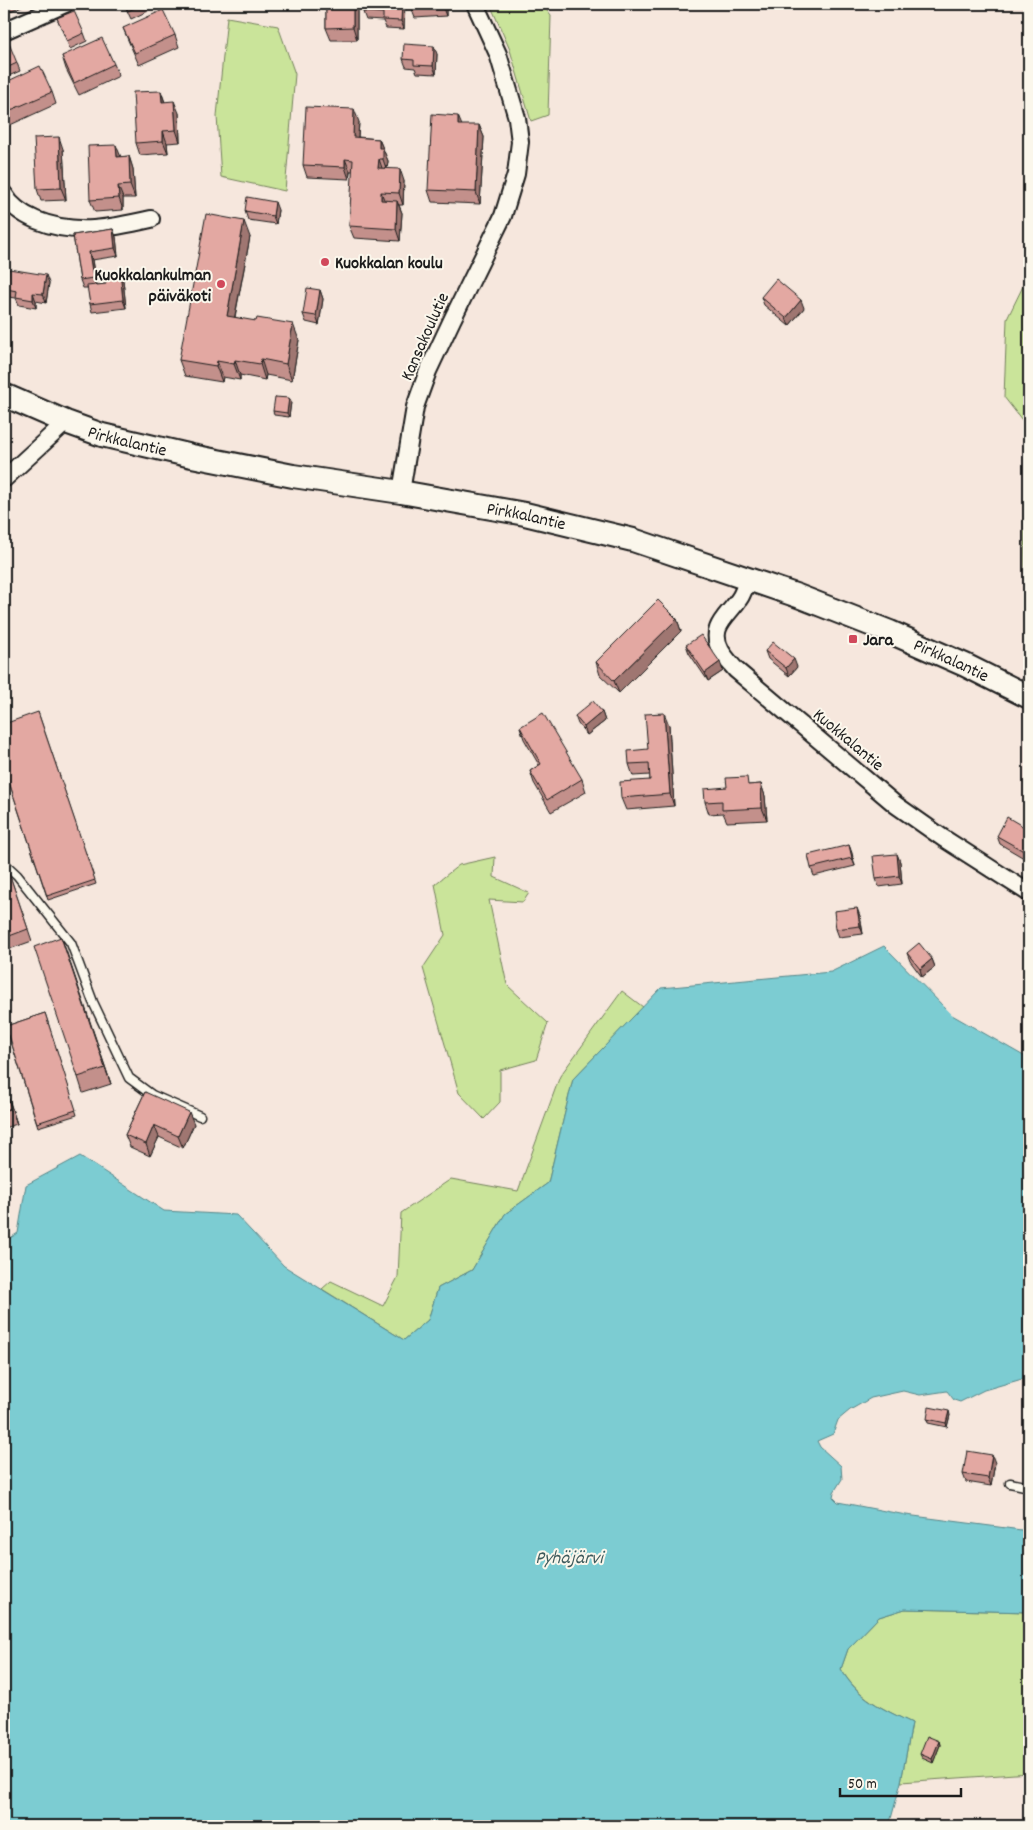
<svg xmlns="http://www.w3.org/2000/svg" width="1033" height="1830" viewBox="0 0 1033 1830" font-family="Dekko,sans-serif">
	<rect width="100%" height="100%" fill="#f6e7dd"/>
	<filter id="ink" filterUnits="userSpaceOnUse"><feTurbulence type="fractalNoise" baseFrequency=".02" numOctaves="2"/><feDisplacementMap in="SourceGraphic" scale="10" xChannelSelector="R" yChannelSelector="G"/><feConvolveMatrix kernelMatrix="1 2 1 2 8 2 1 2 1" color-interpolation-filters="sRGB"/></filter>
	<g filter="url(#ink)">
		<g fill="#cae49a" stroke="#73805b">
			<path d="M490,4H542L551,16L548,115L531,121L510,50Z"/>
			<path d="M227,17L278,26L295,74L285,191L221,177L217,116Z"/>
			<path d="M1029,274V429L1004,397L1007,319Z"/>
			<path d="M1029,480V584L1025,575L1024,507Z"/>
			<path d="M495,857L494,877L529,893L523,902L489,900L507,985L548,1023L536,1060L500,1070V1102L484,1119L459,1093L423,968L445,935L435,884L459,865Z"/>
			<path d="M622,991L643,1007L573,1079L548,1183L505,1214L472,1270L438,1288L428,1320L404,1340L322,1289L331,1281L383,1306L398,1277L401,1213L451,1179L518,1191L560,1076Z"/>
			<path d="M905,1609L1029,1612V1773L901,1782L912,1723C883,1709 858,1698 841,1669L848,1649L879,1617Z"/>
		</g>
		<path fill="#7bccd2" stroke="#558689" d="M884,946L952,1015L1029,1059V1377L984,1390L960,1402L954,1400L947,1391L920,1395L903,1391L871,1398L850,1410L838,1420L833,1434L817,1441L820,1447L841,1466L842,1479L834,1492L833,1497L838,1502L906,1515L1029,1531V1612L905,1609L879,1617L848,1649L841,1669C857,1698 883,1709 912,1723L901,1782L889,1826H4V1242L18,1233L26,1185L80,1156L164,1211L236,1215L284,1266L404,1340L428,1320L438,1288L472,1270L505,1214L548,1183L573,1079L661,988L831,972Z"/>
		<g fill="none" stroke-linecap="round" stroke-linejoin="round">
			<g stroke="#1c1c1c" stroke-width="11">
				<g id="lane">
					<path d="M4,863L17,875L71,943L93,1002L129,1078L152,1095L200,1116"/>
					<path d="M1010,1483L1029,1487"/>
				</g>
			</g>
			<g stroke="#1c1c1c" stroke-width="20">
				<g id="street">
					<path d="M4,31L65,4"/>
					<path d="M4,194C11,206 24,215 36,220C75,236 112,228 151,219"/>
					<path d="M4,479L66,422"/>
					<path d="M401,492L415,407L428,371L452,320L503,216L516,174L520,142L517,118L498,54L475,4"/>
					<path d="M749,578C746,584 744,590 741,596C730,615 707,626 721,651C725,658 731,664 736,670L896,805L943,838L1029,893"/>
				</g>
			</g>
			<g stroke="#1c1c1c" stroke-width="26">
				<g id="secondary">
					<path id="s1" d="M4,395L66,422L102,435L192,456L293,476L401,492L525,514L633,540L798,596L890,632L965,665L1029,697"/>
				</g>
			</g>
			<use href="#lane" stroke="#fbf7ec" stroke-width="8"/>
			<use href="#street" stroke="#fbf7ec" stroke-width="16"/>
			<use href="#secondary" stroke="#fbf7ec" stroke-width="22"/>
		</g>
		<g fill="#c3908b" stroke="#1c1c1c">
			<path d="M4,4H24V5L8,12Z"/>
			<path d="M124,4H145L148,11L131,19Z"/>
			<path d="M309,4H357V40H331L326,28V8H311Z"/>
			<path d="M363,4H404V29L386,28L383,21L366,20L363,12Z"/>
			<path d="M409,4H446V16L415,18L412,10V7H410Z"/>
			<path d="M57,18L84,33L87,41L70,49Z"/>
			<path d="M123,28L175,35L179,47L139,65L128,40Z"/>
			<path d="M4,43L17,63L20,71L4,78Z"/>
			<path d="M437,54L436,74L417,73L415,68L406,67L403,59Z"/>
			<path d="M62,56L114,64L119,76L79,95L66,69Z"/>
			<path d="M4,83L52,92L56,104L8,126L4,115Z"/>
			<path d="M161,91L165,102L179,113L180,142L167,143L168,153L140,155L136,143Z"/>
			<path d="M359,122L358,137L379,139L388,161L387,168L404,181L403,205H399L402,213L400,241L354,238L349,226L353,171H350L349,179L307,177L303,165Z"/>
			<path d="M479,125L484,137L480,204L432,202L428,190Z"/>
			<path d="M116,145L120,157L129,156L133,169L135,198H123V210L95,212L90,200Z"/>
			<path d="M63,149L66,200L41,201L37,189Z"/>
			<path d="M278,210L276,224L248,220L245,211Z"/>
			<path d="M113,229L116,237L118,256L92,260L96,285L106,284L120,272L123,280L126,308L92,312L90,304L88,288H83L80,280L73,235Z"/>
			<path d="M250,237L235,317L299,340L292,380L266,375L265,380L240,375V380L223,377L222,382L185,376L179,360Z"/>
			<path d="M49,283L46,303L36,301V308L19,305L16,298L9,297L6,289Z"/>
			<path d="M320,290L323,299L319,325L306,322L303,314Z"/>
			<path d="M761,297L804,308L789,326L764,305Z"/>
			<path d="M291,402L289,417L274,415L273,411Z"/>
			<path d="M677,619L681,631L619,693L600,675L596,662Z"/>
			<path d="M686,645L723,671L708,681L689,653Z"/>
			<path d="M765,651L797,667L789,676L768,659Z"/>
			<path d="M38,712L96,884L48,900L4,767Z"/>
			<path d="M602,712L605,721L587,735L578,724L575,716Z"/>
			<path d="M669,725L674,806L626,810L621,798L650,780V775L633,776L629,764L648,749Z"/>
			<path d="M520,727L582,779L586,792L551,812L534,783L530,771L539,765L524,739Z"/>
			<path d="M761,784L765,796L767,820L727,822L723,813L709,814L705,802L727,787Z"/>
			<path d="M1029,830V861L1000,844L997,836Z"/>
			<path d="M849,845L855,866L814,876L811,868Z"/>
			<path d="M897,854L900,862L902,884L879,887L876,879Z"/>
			<path d="M8,870L32,941L4,951V872Z"/>
			<path d="M860,916L863,934L839,937L836,929Z"/>
			<path d="M61,937L111,1084L83,1093L78,1077Z"/>
			<path d="M907,953L932,959L935,967L922,977L910,961Z"/>
			<path d="M45,1013L77,1115L38,1127L6,1026Z"/>
			<path d="M4,1084L17,1124L4,1128Z"/>
			<path d="M145,1092L194,1124L183,1148L159,1137L150,1156L130,1147L125,1135Z"/>
			<path d="M950,1415L947,1427L928,1423L927,1419Z"/>
			<path d="M995,1463L991,1486L966,1482L963,1474Z"/>
			<path d="M939,1741L940,1745L933,1763L922,1758L920,1754Z"/>
		</g>
		<g fill="#9f7671" stroke="#1c1c1c">
			<path d="M353,4H357V40L353,27Z"/>
			<path d="M402,4H404L405,5L404,29L401,21Z"/>
			<path d="M443,4H446V16L443,8Z"/>
			<path d="M434,46L437,54L436,74L433,66Z"/>
			<path d="M161,91L165,103L162,102Z"/>
			<path d="M174,101L179,113L180,142L176,130Z"/>
			<path d="M354,109L359,122L357,149L353,137Z"/>
			<path d="M458,116L463,128L458,125Z"/>
			<path d="M479,125L484,137L480,204L476,192Z"/>
			<path d="M163,131L167,143L168,153L163,141Z"/>
			<path d="M59,137L63,149L66,200L61,188Z"/>
			<path d="M379,139L388,161L387,171L379,148Z"/>
			<path d="M116,145L121,157H117Z"/>
			<path d="M129,156L133,169L135,198L130,185Z"/>
			<path d="M345,159L350,171L349,179L345,167Z"/>
			<path d="M379,159L383,171L378,168Z"/>
			<path d="M400,169L404,181L403,205L399,193Z"/>
			<path d="M118,186L123,198V210L119,198Z"/>
			<path d="M381,192L386,204L381,200Z"/>
			<path d="M397,201L402,213L400,241L396,229Z"/>
			<path d="M275,202L278,210L276,224L273,216Z"/>
			<path d="M244,221L250,237L232,331L227,316Z"/>
			<path d="M113,229L116,237L118,256L115,248Z"/>
			<path d="M89,252L92,260L96,286L93,278Z"/>
			<path d="M120,272L123,280L126,308L123,300Z"/>
			<path d="M46,275L49,283L46,303L43,294Z"/>
			<path d="M320,290L323,299L319,325L316,316Z"/>
			<path d="M33,293L36,301V308L33,300Z"/>
			<path d="M801,300L804,308L789,326L786,318Z"/>
			<path d="M293,324L299,340L292,380L286,364Z"/>
			<path d="M261,359L266,375L265,380L260,364Z"/>
			<path d="M235,360L240,375V380L234,364Z"/>
			<path d="M217,361L223,377L222,382L216,366Z"/>
			<path d="M289,398L291,402L289,417L287,413Z"/>
			<path d="M677,619L681,631L619,693L614,681Z"/>
			<path d="M794,659L797,667L789,676L786,668Z"/>
			<path d="M720,662L723,671L708,681L705,673Z"/>
			<path d="M602,712L605,721L587,735L584,727Z"/>
			<path d="M664,713L669,725L674,806L670,794Z"/>
			<path d="M761,784L765,796L767,820L762,808Z"/>
			<path d="M849,845L852,853L855,866L852,858Z"/>
			<path d="M897,854L900,862L902,884L899,876Z"/>
			<path d="M857,908L860,916L863,934L860,926Z"/>
			<path d="M61,937L67,953L111,1084L105,1068Z"/>
			<path d="M932,959L935,967L922,977L920,969Z"/>
			<path d="M4,1084L17,1124L4,1086Z"/>
			<path d="M189,1112L194,1124L183,1148L178,1136Z"/>
			<path d="M154,1125L159,1137L150,1156L146,1144Z"/>
			<path d="M949,1411L950,1415L947,1427L946,1423Z"/>
			<path d="M992,1455L995,1463L991,1486L988,1478Z"/>
			<path d="M939,1741L940,1745L933,1763L932,1759Z"/>
		</g>
		<g fill="#e3a8a2" stroke="#1c1c1c">
			<path d="M125,4H143L128,11Z"/>
			<path d="M326,4H353V27L326,28Z"/>
			<path d="M363,4H402L401,21L383,20V13L363,12Z"/>
			<path d="M412,4H443V8L412,10Z"/>
			<path d="M163,10L175,35L135,53L123,28Z"/>
			<path d="M74,11L84,33L67,41L57,18Z"/>
			<path d="M102,38L114,64L74,83L62,56Z"/>
			<path d="M8,41L17,63L4,69V43Z"/>
			<path d="M404,44L434,46L433,66L414,65V60L403,59Z"/>
			<path d="M40,66L52,92L4,113V83Z"/>
			<path d="M161,91L162,102L174,101L176,130L163,131V141L136,143L133,92Z"/>
			<path d="M306,107L354,109L353,137L379,139V148H383V159H379L378,168L400,169L399,193L381,192V200L397,201L396,229L349,226L353,160L345,159V167L303,165Z"/>
			<path d="M432,114L458,116V125H479L476,192L428,190Z"/>
			<path d="M59,137L61,188L37,189L34,138Z"/>
			<path d="M116,145L117,157L129,156L130,185L118,186L119,198L90,200L88,146Z"/>
			<path d="M247,197L275,202L273,216L245,211Z"/>
			<path d="M206,214L244,221L227,316L256,321L257,318L293,324L286,364L261,359L260,364L235,360L234,364L217,361L216,366L179,360Z"/>
			<path d="M113,229L115,248L89,252L93,278L80,280L73,235Z"/>
			<path d="M9,269L46,275L43,294L33,293V300L16,297L17,291L6,289Z"/>
			<path d="M120,272L123,300L90,304L87,286L106,284L105,274Z"/>
			<path d="M776,279L801,300L786,318L761,297Z"/>
			<path d="M307,288L320,290L316,316L303,314Z"/>
			<path d="M275,397L289,398L287,413L273,411Z"/>
			<path d="M658,600L677,619L614,681L596,662Z"/>
			<path d="M701,635L720,662L705,673L686,645Z"/>
			<path d="M773,642L794,659L786,668L765,651Z"/>
			<path d="M593,701L602,712L584,727L575,716Z"/>
			<path d="M38,712L95,880L47,896L4,767V724Z"/>
			<path d="M543,713L582,779L547,800L530,771L541,764L520,727Z"/>
			<path d="M664,713L670,794L621,798L620,782L650,780L649,763L629,764L628,751L648,749L645,714Z"/>
			<path d="M747,777L748,785L761,784L762,808L722,810V801L705,802L704,789L727,787L726,778Z"/>
			<path d="M1007,817L1029,830V854L997,836Z"/>
			<path d="M849,845L852,858L811,868L808,855Z"/>
			<path d="M897,854L899,876L876,879L873,856Z"/>
			<path d="M8,870L28,929L4,938V872Z"/>
			<path d="M857,908L860,926L836,929L834,911Z"/>
			<path d="M61,937L105,1068L78,1077L34,947Z"/>
			<path d="M919,943L932,959L920,969L907,953Z"/>
			<path d="M45,1013L76,1110L37,1123L6,1026Z"/>
			<path d="M4,1086L11,1108L4,1111Z"/>
			<path d="M145,1092L189,1112L178,1136L154,1125L146,1144L125,1135Z"/>
			<path d="M929,1407L949,1411L946,1423L927,1419Z"/>
			<path d="M967,1451L992,1455L988,1478L963,1474Z"/>
			<path d="M927,1736L939,1741L932,1759L920,1754Z"/>
		</g>
	</g>
	<g fill="#d1495b" stroke="#fbf7ec" stroke-width="2">
		<circle cx="325" cy="262" r="5"/>
		<circle cx="221" cy="284" r="5"/>
		<rect x="848" y="634" width="10" height="10" rx="2.5"/>
	</g>
	<g text-anchor="middle" stroke-width="4" stroke-linejoin="round" paint-order="stroke">
		<g font-size="18" font-weight="bold" fill="#1c1c1c" stroke="#fbf7ec" text-anchor="start">
			<text x="335" y="268">Kuokkalan koulu</text>
			<text x="211" y="280" text-anchor="end">Kuokkalankulman<tspan x="211" dy="21">päiväkoti</tspan></text>
			<text x="863" y="645">Jara</text>
		</g>
		<g font-size="18" fill="#1c1c1c" stroke="#fbf7ec">
			<text transform="translate(424 336) rotate(-66)" y="6">Kansakoulutie</text>
			<text dy="6" stroke="none"><textPath href="#s1" startOffset="132">Pirkkalantie</textPath></text>
			<text dy="6" stroke="none"><textPath href="#s1" startOffset="538">Pirkkalantie</textPath></text>
			<text dy="6" stroke="none"><textPath href="#s1" startOffset="988">Pirkkalantie</textPath></text>
			<text transform="translate(849 739) rotate(40)" y="6">Kuokkalantie</text>
		</g>
		<g font-size="19" font-style="italic" fill="#3d5a5c" stroke="#fbf7ec">
			<text x="569" y="1563">Pyhäjärvi</text>
		</g>
	</g>
	<rect width="1033" height="1830" fill="none" stroke="#fbf7ec" stroke-width="20"/>
	<rect x="10" y="10" width="1013" height="1810" fill="none" stroke="#1c1c1c" stroke-width="2" filter="url(#ink)"/>
	<path d="M840 1788v8h121v-8" fill="none" stroke="#1c1c1c" stroke-width="2.5"/>
	<text x="848" y="1788" font-size="15" fill="#1c1c1c" stroke="#fbf7ec" stroke-width="4" paint-order="stroke">50 m</text>
</svg>
